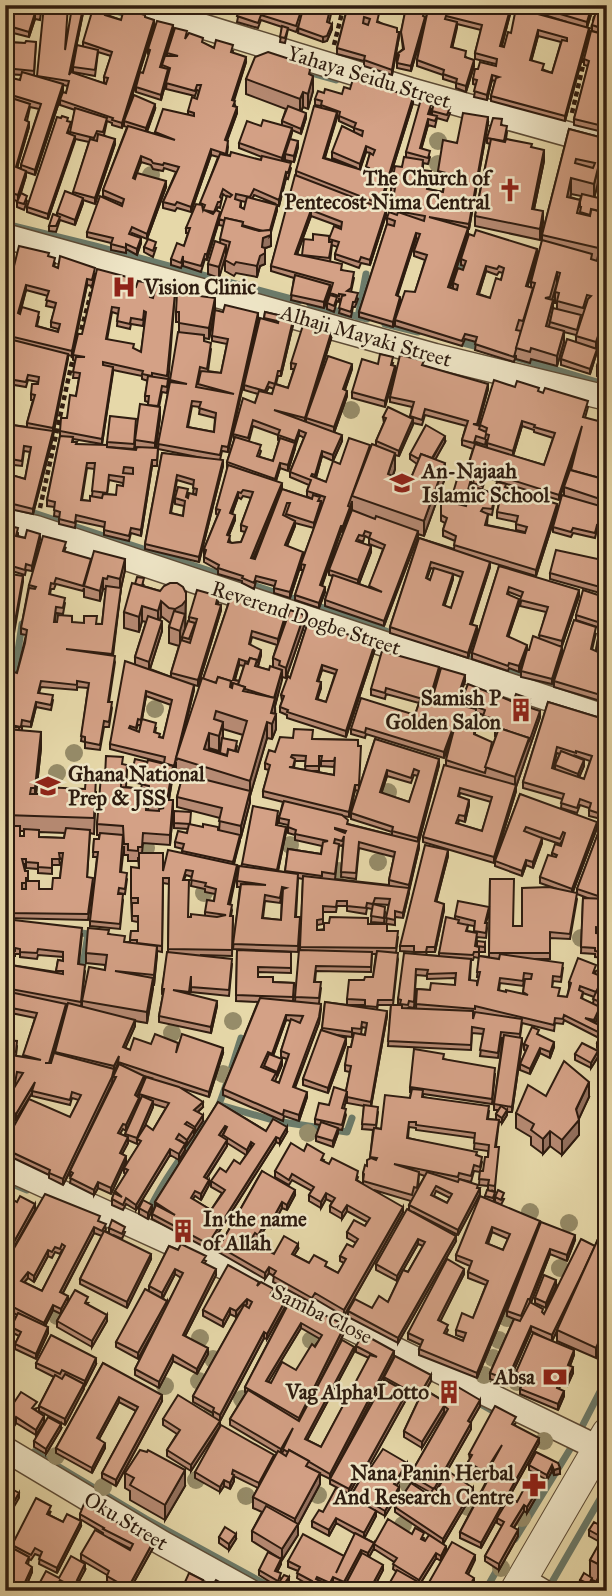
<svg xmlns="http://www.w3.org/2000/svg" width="612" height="1596" viewBox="0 0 612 1596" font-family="'IM FELL Great Primer',serif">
	<rect width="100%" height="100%" fill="#e6d8a9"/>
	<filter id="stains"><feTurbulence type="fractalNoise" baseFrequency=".00286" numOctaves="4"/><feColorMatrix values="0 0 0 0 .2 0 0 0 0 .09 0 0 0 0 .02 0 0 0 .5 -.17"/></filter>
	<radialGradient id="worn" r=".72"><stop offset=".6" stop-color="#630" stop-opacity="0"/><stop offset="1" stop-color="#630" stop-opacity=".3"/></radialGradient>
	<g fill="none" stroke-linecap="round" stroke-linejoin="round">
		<g stroke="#6c7b6a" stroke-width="7">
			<path d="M96,5L129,15"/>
			<path d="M304,71L336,80"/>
			<path d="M5,224L95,246L299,301"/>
			<path d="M449,297L464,252"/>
			<path d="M310,304L367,319"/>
			<path d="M358,317L366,274"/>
			<path d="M385,324L418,332"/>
			<path d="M456,341L482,348"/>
			<path d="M507,355L607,385"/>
			<path d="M5,509L34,513L301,601"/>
			<path d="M313,604L410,640"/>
			<path d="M425,644L607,704"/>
			<path d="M14,678L22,624"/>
			<path d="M75,932L88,934L83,965"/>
			<path d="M220,1105L276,1121L347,1132L352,1118"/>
			<path d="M216,1110C221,1105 237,1050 241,1038"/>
			<path d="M5,1181L27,1190"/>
			<path d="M149,1211C163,1180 185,1153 204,1124"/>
			<path d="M477,1402L500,1415"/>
			<path d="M34,1452L146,1519L278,1591"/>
			<path d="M515,1539L572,1446L607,1378"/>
			<path d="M548,1589L607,1487"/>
			<path d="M485,1591L502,1561"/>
		</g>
		<g stroke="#5c4b36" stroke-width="15">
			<path id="service" d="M525,1574L553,1591"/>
		</g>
		<g stroke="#5c4b36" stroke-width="27">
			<g id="minor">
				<path d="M133,5L410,90L607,145"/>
				<path d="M5,236L435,356L607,398"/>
				<path d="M5,521L36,528L607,718"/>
				<path d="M5,1167L242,1275L598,1448"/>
				<path d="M5,1449L162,1543L249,1591"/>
			</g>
		</g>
		<g stroke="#5c4b36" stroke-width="32">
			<path id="tertiary" d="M515,1591L607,1433"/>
		</g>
		<g stroke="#2e1c10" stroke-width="4.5" stroke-dasharray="5 3.5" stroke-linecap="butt">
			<path d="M426,21L427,5"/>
			<path d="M590,38L598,5"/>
			<path d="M334,45L344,5"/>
			<path d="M572,113L585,57"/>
			<path d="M79,338L94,282"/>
			<path d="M40,508L74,353"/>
		</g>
		<use href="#service" stroke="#efe6c7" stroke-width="12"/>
		<use href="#minor" stroke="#efe6c7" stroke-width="24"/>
		<use href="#tertiary" stroke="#efe6c7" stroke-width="30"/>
	</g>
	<g fill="#968c69">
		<circle cx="438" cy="141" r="9"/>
		<circle cx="438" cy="164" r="9"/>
		<circle cx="151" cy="175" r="9"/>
		<circle cx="351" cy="410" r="9"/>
		<circle cx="155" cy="709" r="9"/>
		<circle cx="74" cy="753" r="9"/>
		<circle cx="57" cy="773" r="9"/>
		<circle cx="388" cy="792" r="9"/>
		<circle cx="290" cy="845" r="9"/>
		<circle cx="146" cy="848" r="9"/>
		<circle cx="378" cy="862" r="9"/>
		<circle cx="339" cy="871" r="9"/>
		<circle cx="204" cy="893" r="9"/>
		<circle cx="581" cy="938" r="9"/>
		<circle cx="233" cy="1021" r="9"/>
		<circle cx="172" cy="1033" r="9"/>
		<circle cx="223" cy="1074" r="9"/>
		<circle cx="308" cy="1133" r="9"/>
		<circle cx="530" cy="1212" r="9"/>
		<circle cx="569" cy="1223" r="9"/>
		<circle cx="560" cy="1268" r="9"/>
		<circle cx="57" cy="1316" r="9"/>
		<circle cx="507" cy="1318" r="9"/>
		<circle cx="200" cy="1338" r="9"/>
		<circle cx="311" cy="1340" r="9"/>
		<circle cx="499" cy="1340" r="9"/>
		<circle cx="493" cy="1358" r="9"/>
		<circle cx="213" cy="1359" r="9"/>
		<circle cx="484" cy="1375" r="9"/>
		<circle cx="199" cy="1381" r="9"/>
		<circle cx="517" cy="1382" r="9"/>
		<circle cx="165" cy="1386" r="9"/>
		<circle cx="242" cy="1399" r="9"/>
		<circle cx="211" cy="1415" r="9"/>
		<circle cx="544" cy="1441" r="9"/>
		<circle cx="56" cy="1456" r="9"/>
		<circle cx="196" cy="1480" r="9"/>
		<circle cx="408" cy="1484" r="9"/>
		<circle cx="103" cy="1487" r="9"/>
		<circle cx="318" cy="1495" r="9"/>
		<circle cx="246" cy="1496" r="9"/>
		<circle cx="468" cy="1507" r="9"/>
		<circle cx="522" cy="1518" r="9"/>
		<circle cx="403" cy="1525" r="9"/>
		<circle cx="501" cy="1568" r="9"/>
	</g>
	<g fill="#b68a73" stroke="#2e1c10" stroke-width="2" fill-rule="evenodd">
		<path d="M17,5H42L40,20L35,19L29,37L9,32V26Z"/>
		<path d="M218,5H333L329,23L332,29L327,41L323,42L298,33L299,24L296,32L288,29L285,43L280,42L282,27L261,20L258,28L237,22L239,12Z"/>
		<path d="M348,5L397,32L399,37L392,75L364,66V61L337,54V48Z"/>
		<path d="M387,5H420L417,12L424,17L425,22L429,5H514L513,10H511L502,46L504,47L511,33L564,21L519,7V5H594L587,27L589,33L565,121L491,101V96L495,81L492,80L487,100L474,97L476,85L473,84V79L478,69L496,66V64L475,59V53L481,30L457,24L452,48L466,57L474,66L466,92L456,88V83L443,79V75L417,66V60L425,24L411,71L397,68V54L403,49L401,32L405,14L387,10ZM538,36L561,42L552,73L544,70L531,61Z"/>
		<path d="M607,5V35L592,31V25Z"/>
		<path d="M109,10L107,15L121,20L145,17L154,26L122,128L112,125V123L107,121L104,135L115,144L95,204L83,200V203L75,225L60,220L56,232L49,231V226L57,216V213L73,194L89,142L75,139L48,219L27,212V207L68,121V134H70L75,110L60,105V100L66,93L68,86L63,85V90L35,175L26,172V176L21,193L27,201L24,210L17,207V201L5,197V96H8V94L20,80L22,75L5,74V42L25,43L36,42L34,76L37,77L65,46L83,13L71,73L106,84L104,82V77L111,56L98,52L95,76L73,72V67L83,46V42ZM30,107L39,109L21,165V169L17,167L29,127L27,121Z"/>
		<path d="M173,30L165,56H167V53L187,36L214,48L233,51L232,53L246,62L234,101L237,113L227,141L228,147L227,155L261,160L262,157L239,148V143L261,126L282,125V121L286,109L246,94V79L310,75L313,91L308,109L303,107L301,111L306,118L301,134L292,130L290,139L298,147L294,162L285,160V154L288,146L283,161L291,168L288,179L286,178L279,206L277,205V210L271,230V246L265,248V264L260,266L257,277L236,273L234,276L225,271V260L227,252L226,251L219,278L208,274V264L220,242L223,226L219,225V220L207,260L205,259L201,272L183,266V262L181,268L171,265V259L184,246L188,233H186V228L200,205L218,157L211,155L191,212L177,208L175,211L163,208V202L176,172L164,168L163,171L153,169L151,165L141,162L134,179L166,187L147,239L132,233L131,235L141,243L137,255L126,249V253L111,250V243L87,237V232L122,206L123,204L103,196V190L127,127L124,126V121L155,109L147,132L155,134V132L188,114V111L197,99L199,91L197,90L195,96L166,89L168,73L161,100L136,92V87L143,73L149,55L148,54V49ZM223,194L227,197L220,217L216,211L218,207L220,208ZM254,195L276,204L252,199ZM241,201L246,202L244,209L241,208Z"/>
		<path d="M607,35V133L574,125V119L588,66L584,65V59Z"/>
		<path d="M350,89L413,103L380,208L386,215L370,265L361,263L359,268L335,259V254L338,247L332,245L330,262L354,278L351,292L358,299L355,307H353L351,317L339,313L342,300L339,299V302L337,301L334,312L327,309V303L332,288H330L324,308L291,300L294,278L271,271V266L296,176V171L321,108V106L315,105V99L324,93L342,94ZM337,116L339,117V121L354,128V132L332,152V158L357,168L325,158ZM366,152L370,153L366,167V171L360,169ZM311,216L341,227V229L329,239V242V236L313,240L302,256L297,254Z"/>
		<path d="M432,108L430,114L432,115V111L450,113L447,121L437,118L435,127L428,125L421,149L430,157L428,164L423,163V170L431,177L428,189L443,192L445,178L438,177V171L457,143L488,123L469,229H468V233L450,288H453V283L463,270L464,266L461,265V259L537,255L527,287L531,288V282L542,242V235L569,129L607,139V186L598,183L594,197L607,208L605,213L606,219L607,215V320L590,374L561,365V359L576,342V335L564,332V342L557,366L531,359L530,363L516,359V355L514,362L475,350L476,342L465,339L462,346L395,326V320L415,292L425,260L414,256V251L418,239L416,238L397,296L400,302L393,327L359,317V312L387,224V218L391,213L394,193L391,192V187L402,167L406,157V152ZM571,194L581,196L580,200L570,197ZM486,271L497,275L499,272L503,273L501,280L490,298L479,294ZM557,283L555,292V303H557V309L553,311L552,300Z"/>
		<path d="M502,125L507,132L506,139L532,148L544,161L534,209L543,222L540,240L475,226V216L490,144L487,143V138Z"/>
		<path d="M144,247L156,248L153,257L144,252Z"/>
		<path d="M49,257L55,263L54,267L95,274L92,286L87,285L72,356L68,355L53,437L33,514L5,508V473L25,479L30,452L24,451L22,466L5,464V424L27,427V423L33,400H31V394L38,382L28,380L26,387L14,385L9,406H5V302ZM26,290L48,296L46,306L55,308L51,322V327L58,329V332L37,326L39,317L20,314Z"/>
		<path d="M131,286L153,289L151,297L153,298L175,293L168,385L167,393L162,392L159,407L160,417L156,448H158L179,332V322H176V312L215,309L209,339L204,338V341L211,349L208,371L221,373L227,344L212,341V336L258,319L228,452L222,451L220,460L223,466L199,562L145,549V544L162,453L207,459L158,449L157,466H152L141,536L131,533L129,541L104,535V527L76,521L75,528L59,524V517L54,516L55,507L47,506V500L60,436V431L67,418L76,396L79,378H73L75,361L73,360V355L82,334ZM112,312L118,314L117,326L130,329L131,324L143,326L144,317H146L141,352L107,340ZM113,370L142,376V379L148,381L145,396V401L148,402V405L135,438L107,442V447L134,449L135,441V450L76,444L73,442V439L102,444ZM192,406L200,407L199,414L215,418L214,432L188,427ZM87,468L95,469L92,496L90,501L82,500ZM109,480L123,483V486L116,495L107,494ZM177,480L194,485L193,494H196L175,498V504L184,506L183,516L171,513Z"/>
		<path d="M265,312L278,315V323L293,325L281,376H278L276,384L288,388L294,369H291V363L331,339L305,421L306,422V418L352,369L345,390L347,396L334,433L342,441L333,461L322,456L316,478L326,482L340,464L376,446V441L384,423L383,417L410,418L412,407L390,402V397L424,366L488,389L478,426H480L515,387L539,392L588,407L585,418L607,497L604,507L607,508V544L603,543L604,532L597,530L595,538L573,533L571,537L553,532V527L564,496V487L576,450L559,500L468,472V466L473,449L462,445V440L466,426L425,415L422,425L413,423L399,456L395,455V469L393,476L409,483L417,464L410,459V454L445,442L435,459L445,478L424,536L418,534L384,626L325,606V600L333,576L329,575V570L352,510V501L350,507V512L343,532L341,531L322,586L325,592L319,608L295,600V595L303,570H301V564L314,528L295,523V526L287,546L303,558L290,598L274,593V586L256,581L254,589L242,583V581L218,574V570L204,562V549L218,515L216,514V509L228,468H227V462L234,440L233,434L255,403L258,394L244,390V385L264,319ZM269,387L274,389L272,394L266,393ZM253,426L278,435V440L279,441L273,461L259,457L261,451L249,441ZM522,426L534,430V432L553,438L544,465L513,456ZM299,435L304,438L290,472V477L309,485L307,491V496L312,499L282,489L255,559H253L282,488L276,481L280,468L288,471ZM486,440H487V448L475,444L476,442L485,445ZM243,496L251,498L241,525V531L245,532L241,542L232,543L230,542L229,535L235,520L232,514L238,497L241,499ZM365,536L369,538V544L383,549L369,588L359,584L371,552L358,542L359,540L363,542Z"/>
		<path d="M607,350V380L597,376V366L601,355Z"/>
		<path d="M393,363L392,366L395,372L385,407L352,398V392L378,364Z"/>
		<path d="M473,483H484L482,490L494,494V492L506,488L557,510L536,576L490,562V567L472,624L477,631L468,658L390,633V627L419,538L454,549L455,541L443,536V530L445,523L441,521V499L448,501L453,498V493L471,485L466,503L460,501V504L466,506L473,487ZM495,498L500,500L497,512V518L516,522V530L525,532V533L487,525L488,514L492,515ZM431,568L434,569L430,580L427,579ZM453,574L461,577L451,608L444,606L453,579Z"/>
		<path d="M5,528L18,533V536L25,538L40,539L32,571L26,570L25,575L5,569Z"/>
		<path d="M66,547L64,552L125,570L121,588L113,656L115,662L109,702L112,708L109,727H104L100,750L85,748V742L81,741L88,688L77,687V690L41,687L39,693L53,700L51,710L36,707L31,727L22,726V730L41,748L36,794L96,792L94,834L90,833L87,878L93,884L88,920L5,918V873L14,860L13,855H8V831L5,830V714L17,673L26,635L21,634V628L29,585ZM56,584L83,591L84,588V597L100,601L103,589H106L102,624L55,622L56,613L63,614L65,603L50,594L51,589H54ZM20,831H24V836H20ZM39,832L65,833L64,838L39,837ZM59,858L62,859L60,878L52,889H39L28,881V871H25L24,864H26V868L38,869V873L52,874V865H60Z"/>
		<path d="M607,561V595L550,579V573Z"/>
		<path d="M499,566L579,596L562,646H559L562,652L552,684L521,677V671L526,652L519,672L509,668L508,671L472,659V653ZM509,592L522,597L520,606L546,612L539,638L529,650H527L508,637L519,605L508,595Z"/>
		<path d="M144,584L143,586L160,591L186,593L185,629L189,621V617L218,602V604L221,610L198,686L194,685V690L181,744L231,596L286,619L282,633L304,626L286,678L282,677L275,706L276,729L272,739L267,738L250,796V802L241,837L240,836L234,864L237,871L230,905L232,910L231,916H233L232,956L200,955L232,964L229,996L191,992V981L189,994L217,1006L211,1033L159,1022V1016L163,995L162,994V989L168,952L169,884L163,883L162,952L157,951L154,985H153L147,1023L135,1021V1026L125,1048L130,1050L151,1044L223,1053L209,1097L181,1088L203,1107L198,1112L203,1121L195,1133L194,1132V1135L187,1145L179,1140L178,1141L185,1150L179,1160L170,1155L136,1210L126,1204L123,1210L112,1205V1199L115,1191L126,1174L124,1173V1168L139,1145L137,1143V1144L128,1140V1143L122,1154L126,1161L111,1194L98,1188L94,1195L70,1183L71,1177L70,1176V1172L63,1185L49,1178V1175L5,1154V1142L70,1117L79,1100L72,1098L70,1105L32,1096V1093L16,1119L5,1113V1103L14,1089L5,1087V1040L17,1046L16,1056L23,1057L35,1018L6,1012L5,1014V919L82,934L79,964L85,971L81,1006H82V1001L105,970V965L86,963V953L109,934L125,942H130L131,931H138V922L132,921L131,898L139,868L138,857V861H128V855H124V846L121,873L127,879L125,894L119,893L123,900L120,929L90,926V921L97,857H93L94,839H99V835H97V824L105,776L122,764L127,770L126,787L141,789L142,784L131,782V776L148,762L164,764V763L110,749V744L135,664V657L146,622L142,621L139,632L124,628V612ZM161,616L170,623L169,627V643L179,646L171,673V677L150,669L162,631L160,620ZM252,637L277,645L273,658V667L269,670L258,667L261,655L250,645ZM239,665L244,666L239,681L235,680ZM146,696L171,705L163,738L160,737L155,733L156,728L139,732L136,731L138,725H141ZM223,729L243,735L238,752L236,751L237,746L223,738ZM221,745L220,753L209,750V748L219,751ZM176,762V773L183,775L177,797V807L220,818L219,831L191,825L174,811V828L188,829L187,833L175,842V847L183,849L182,853L163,871L142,853L143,843L170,845L173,811L169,800L173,771ZM146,796L149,797L148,810H146ZM186,875L192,877L191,886L205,889V892L215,894L214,901L205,912V916L188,917L184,880ZM15,954H20V957L37,959L38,955L63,957V961L58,960L56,972L11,965L13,956H15ZM66,1005H68L55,1053L50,1063ZM144,1076L151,1078L144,1081ZM144,1083L139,1094L140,1100L139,1102L137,1096ZM153,1104L166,1108L153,1130L143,1129L153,1107ZM123,1129L126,1131L125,1136L120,1134Z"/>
		<path d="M607,598V703L554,687V681L596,633L592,650L596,652L600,628L576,620V615Z"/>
		<path d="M308,622L375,649L346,737L287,718V715L280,712V707L282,701L281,695L290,678ZM322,670L335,674L326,702L317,699L321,688L318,681Z"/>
		<path d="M439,673L465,681L458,700L461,706V701L501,697L513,702L530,704L529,707L540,717L516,787V791L494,863L423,842V837L446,765V760L452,736L444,758L366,734L365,738L351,734V729L415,715L419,703L386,694L385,699L371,695V689ZM476,712L483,715V721L496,725L495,730V736H496L492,749L475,734ZM460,793L491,802L482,831L458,824L459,820L465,822L469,805L459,797Z"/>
		<path d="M548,702L607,720L601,819L589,816V808L580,805L577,813L561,808L562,799L523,788V782ZM557,753L560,754L555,765V769L553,768ZM576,756L590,761L584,779L579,777L584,766Z"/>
		<path d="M313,739L358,740L359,788L375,739L439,765L419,842V848L403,918L395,917V925L387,924V931L398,937L396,953L398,959L393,1005H398V999L414,954V952L400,951V946L448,856L436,902L444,910L435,952H427L426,955L439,956V953L455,919V916L489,913L486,923L487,928L486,938L477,937L476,947L485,942V952H479V956L489,957L490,879L513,926H522L557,889L540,883V877L552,856V853L561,846L564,838L560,844L542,838V843L533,868L526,865L522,876L495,866V861L520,794L597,828L573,892L577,899L570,939L550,938V959H535L563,968L561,982L553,981L552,987L559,996L567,997L569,988V982L596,971L595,974L604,982L607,975V1018L599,1014L595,1023L605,1033L603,1037L607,1038V1053L597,1048V1043L599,1038L564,1020L563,1024L555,1023L554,1031L522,1023L520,1037L522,1043L512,1112H507V1115L502,1123L499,1121L496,1147L495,1192L493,1191L495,1197L493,1202L540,1226L575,1240L567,1261L550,1254L531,1303L544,1314L595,1246L598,1239L596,1358L557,1341V1331L552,1341L574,1355L570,1366L573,1373L567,1386L561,1384L559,1389L564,1396L558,1410L520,1394V1389L524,1380L516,1377V1372L545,1338L531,1331L507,1386L490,1379V1373L514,1319L507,1316V1311L535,1238L477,1378L419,1355V1349L421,1345L408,1339V1333L464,1274L440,1321L448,1330L446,1334L463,1341L464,1338L456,1335V1330L473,1318L486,1285L468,1278V1272L470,1266L456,1260V1255L488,1190V1186L479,1185L480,1172L474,1171L471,1182L459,1179L478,1188L480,1194L458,1235L413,1212L456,1241L398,1343L348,1317V1311L372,1308L388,1302L400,1277L397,1281L376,1270V1264L409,1210V1205L411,1201L374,1190L403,1212L344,1316L315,1299L312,1303L273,1282L274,1276L269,1273L265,1279L213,1249V1243L223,1240L262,1171L295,1195L287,1210L282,1208L271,1228L267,1225L258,1240L255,1238L253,1242L274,1254L298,1249L294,1255L309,1263L327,1267L338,1273L344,1263L340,1261V1256L353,1247L356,1243L347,1238V1232L365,1226L367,1222L347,1211L342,1219L330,1212V1206L332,1202L326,1199L321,1208L309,1201V1195L312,1191L292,1180L289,1185L275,1177V1171L304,1151L324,1160L323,1162L358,1177L357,1180L363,1184V1173L367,1166L370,1159L373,1130L362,1129L364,1106L347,1103V1096L344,1109L346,1115L342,1130L338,1129V1133L333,1147L316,1141V1136L320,1125L315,1124V1119L329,1105L346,1091L350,1072L345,1071V1065L351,1047L354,1033H352V1037L336,1035L346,1044L328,1093L303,1085V1079L322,1030L325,1002L365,1007V1005H347V999L364,980L373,977L376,954H372L371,972L316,971L315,982L321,988L319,1003L321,1009L319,1023L295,1088L307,1097L299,1121L284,1116L283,1121L223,1095V1089L258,1002L236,1001L237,950L291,952V973L258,972V977L273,982L294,983L293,1001H295L300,950L303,879L298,878L296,917H300L298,952L233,949L240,887H237V881L242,864L278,817L277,825L286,832L278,871L285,872L288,849L321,854L322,846L295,840V835L288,833V825L279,823V818L283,802L263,797V791L269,770L265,769V763L275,752ZM295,761H306L305,770L294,768ZM319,762H321V766L334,767L335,763L334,775L312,771H319ZM414,775L418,776L409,802L381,793L387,776L411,783ZM355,790L358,791L351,813V819L392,832V835L348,824L342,816L349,817ZM343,844L341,877L356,879L359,848L394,857L389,880V885L335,879L339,845L342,846ZM282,893L281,920L263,918L265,901L280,903ZM375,904L389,905L386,924H368L317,930V925L323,924V912H336L337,906H347V911L366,914L367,908L372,909L371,922L384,923L385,912ZM468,925L474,926V932L467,931ZM474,957L479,958L477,977H479L477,986L470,980L471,960H473ZM416,975L427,976V979L455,978V985L430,990L417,989L416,1009L408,1008L409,1007L414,1008ZM524,979H525L523,994L499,991L500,983L523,986ZM583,993L594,997L593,1004L582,999ZM378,1005H391L388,1046L471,1050L472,1033L483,1034L480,1056L498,1058L501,1038H503L494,1104V1110H498L496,1114V1120L488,1119L489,1111L423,1097V1094L492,1104L495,1074L444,1059L410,1087V1092H411L410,1098L381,1129L376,1128L378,1112L371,1106L387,1016L377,1009ZM286,1020L291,1021L281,1051V1057L287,1059L279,1083L275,1081L282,1065L273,1056ZM362,1027L366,1028L365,1035L361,1034ZM409,1127L416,1128V1130L475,1138L474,1149L488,1151V1157L483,1171H480L482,1162L477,1155L408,1138ZM419,1174L425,1176L418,1188ZM436,1191L450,1198L447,1203L434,1196ZM492,1232L508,1239L503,1250L488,1244ZM418,1244L423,1246L408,1272L403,1270Z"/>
		<path d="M607,802V886L603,899H607V933H596L607,934V958L595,957V954L581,953L583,898L590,899L577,894V889L603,821V816Z"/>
		<path d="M539,1035L554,1047L550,1058L540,1053L530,1074L520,1070V1064L526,1051L524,1050V1044Z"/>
		<path d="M575,1054L598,1057L591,1068L575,1060Z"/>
		<path d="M546,1096L589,1097L579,1118V1135L562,1155L550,1146L543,1154L531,1145V1137L516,1128V1113Z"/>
		<path d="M218,1102L266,1131L287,1132L280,1144L276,1142L208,1249L152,1219V1214L155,1206V1202ZM227,1143L246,1155L240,1164L211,1181V1187L222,1193L211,1210L193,1199L195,1196L201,1200L209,1185L207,1178L227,1146Z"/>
		<path d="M495,1197L504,1199L501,1205L495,1202Z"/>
		<path d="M139,1208L152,1210L148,1219L139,1214Z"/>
		<path d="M100,1222L106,1229L105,1231L109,1233V1228L125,1232L122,1239L113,1235L151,1259L127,1308L80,1284V1279L102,1236L94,1233L63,1293L68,1302L88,1303L87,1304L107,1321L92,1347L57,1327V1321L61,1314L53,1310L45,1326L48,1333L36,1359L15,1349V1344L19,1336L11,1332V1327L17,1315L14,1313V1318L6,1336L5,1342V1264ZM62,1250H63L42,1291L24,1282L28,1278L34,1282L48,1256L52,1258L55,1252L60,1254Z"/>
		<path d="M169,1246L206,1261L204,1264L216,1275L185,1336L208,1354L197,1374L173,1361L159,1388L135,1375V1369L162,1315L138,1359L116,1347V1342L149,1291V1286ZM175,1274L181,1278L167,1305L163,1298Z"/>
		<path d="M259,1284L273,1295L285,1307L267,1339L264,1338L220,1421V1426L191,1471L167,1456V1450L177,1434L163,1425V1419L213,1416V1413L193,1402V1396L241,1311L236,1317L230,1314L223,1327L203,1316V1310Z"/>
		<path d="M556,1286L546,1308L535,1303V1298Z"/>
		<path d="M291,1299L345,1331L315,1391L354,1352L307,1440L321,1447L369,1358L356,1352V1346L394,1356L330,1479L320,1474V1484L298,1525V1535L282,1560L281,1559V1564L277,1572L281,1579L289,1583L284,1590L280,1587V1582L278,1587L259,1575V1570L279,1558L252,1541V1531L262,1512L253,1508V1497L258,1488L234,1476V1481L230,1489L224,1486L220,1492L195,1478V1472L274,1458L277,1453L230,1425V1419L246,1393L245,1392V1387ZM301,1328L320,1339L296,1370L271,1383L268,1382Z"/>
		<path d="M36,1363L96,1364L65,1425L39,1411V1406L54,1377L36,1368Z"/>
		<path d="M103,1363L162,1401L116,1486L102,1478V1473L136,1411L119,1402L99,1439L105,1448L92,1473L56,1453V1448Z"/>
		<path d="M384,1377L431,1381L426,1390L447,1403L450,1397L443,1393V1387L455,1389L480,1406L470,1423L471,1429L436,1490L473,1493L443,1544L441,1561L436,1558L420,1584V1589L393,1569L394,1562L374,1549V1548L369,1557L383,1570L372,1591H342L343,1587L333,1582L330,1588V1591H308L310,1586L297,1578L298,1571L288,1567V1561L344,1556L355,1534L336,1523L329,1536L312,1527V1521L323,1512L368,1506L353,1497V1492L365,1471L362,1470L349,1494L330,1484V1479L384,1381ZM407,1395L418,1401L404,1431V1437L422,1448L444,1412L446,1413L410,1475V1481L431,1493L429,1495L395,1507V1512L438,1541H425L423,1540L424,1538L412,1534L374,1543L364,1538L376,1516V1511L385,1516L399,1493L396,1486L407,1469L371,1467L369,1466L407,1398Z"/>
		<path d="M37,1408L35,1410L44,1416L36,1435L16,1423L10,1433L5,1430V1416Z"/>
		<path d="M516,1423L514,1425L539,1443L504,1506L538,1494L527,1513L524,1511L514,1528L518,1536L499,1570L485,1561V1556L502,1526L497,1523V1519L481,1548L460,1538V1532L486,1482L485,1477L468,1468V1462L470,1460L469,1454Z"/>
		<path d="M61,1429L46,1454L34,1447V1441Z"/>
		<path d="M558,1463L560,1474L554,1475L552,1471L547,1480L529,1470V1465Z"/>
		<path d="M125,1473L185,1486L165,1520L130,1500V1491L125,1488Z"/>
		<path d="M51,1511L49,1515L63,1522L81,1526L57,1573L39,1564L40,1556L35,1554L31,1560L29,1559L28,1565L32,1572L24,1591H5V1544L12,1547V1545Z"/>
		<path d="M80,1514L153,1548L129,1591H123L107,1581V1575L81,1560V1554L103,1534V1533L80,1519ZM109,1538L131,1549L130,1550Z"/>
		<path d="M589,1530L603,1533L598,1541L589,1536Z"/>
		<path d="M607,1534V1591H597V1582L592,1580V1583L589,1590L580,1586V1580L590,1576V1560Z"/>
		<path d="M219,1537L236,1539L229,1550L219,1543Z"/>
		<path d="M85,1570L79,1581L82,1589L81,1591H71L60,1585L38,1586Z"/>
	</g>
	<g fill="#94715e" stroke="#2e1c10" stroke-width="2">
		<path d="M8,5H11L5,17V11Z"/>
		<path d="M592,5H594L587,28V22Z"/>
		<path d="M511,6V11L500,52V46Z"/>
		<path d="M83,8V13L69,81V75Z"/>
		<path d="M35,13V19L29,37V32Z"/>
		<path d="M425,17V23L411,71V66Z"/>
		<path d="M154,20V26L122,128V123Z"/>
		<path d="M457,22V28L451,53V47Z"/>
		<path d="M332,24V29L327,41L323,42V37Z"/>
		<path d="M173,25V30L160,72V67Z"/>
		<path d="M589,28V33L565,121V116Z"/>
		<path d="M538,30V36L530,66V60Z"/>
		<path d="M399,32V37L392,75V70Z"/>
		<path d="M246,57V62L232,105V100Z"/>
		<path d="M474,60V66L466,92V86Z"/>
		<path d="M168,69V75L161,100V95Z"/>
		<path d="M492,75V80L487,100V95Z"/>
		<path d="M313,76V91L308,109V94Z"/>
		<path d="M63,84V90L35,175V170Z"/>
		<path d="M303,92V107L300,114V99Z"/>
		<path d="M413,97V103L380,209V204Z"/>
		<path d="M155,104V109L146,134V128Z"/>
		<path d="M237,107V113L225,145V140Z"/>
		<path d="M337,112V118L323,163V158Z"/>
		<path d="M306,113V118L301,134V129Z"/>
		<path d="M488,117V123L469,229V224Z"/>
		<path d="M428,119V125L420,154V148Z"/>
		<path d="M29,122V127L16,172V167Z"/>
		<path d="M292,128V133L282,163V158Z"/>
		<path d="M75,136V141L48,219V214Z"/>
		<path d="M115,139V144L95,204V198Z"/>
		<path d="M298,141V147L294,162V156Z"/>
		<path d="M366,146V152L360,170V164Z"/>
		<path d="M211,149V155L191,212V207Z"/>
		<path d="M544,150V161L532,219V209Z"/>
		<path d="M141,156V162L133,184V178Z"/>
		<path d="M598,168V183L594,199V184Z"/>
		<path d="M26,171V176L18,201V195Z"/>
		<path d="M286,172V178L279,206V200Z"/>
		<path d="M571,178V194L567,212V197Z"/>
		<path d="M166,181V187L147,239V234Z"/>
		<path d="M83,198V203L75,225V220Z"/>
		<path d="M277,205V210L270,236L271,235V246L263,249L265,248V264L260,266L257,277V266L263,238L269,232Z"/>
		<path d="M311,210V216L295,260V254Z"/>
		<path d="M386,210V215L370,265V260Z"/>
		<path d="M543,211V222L540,240V229Z"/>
		<path d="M220,212V218L207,260V254Z"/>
		<path d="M468,228V233L448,293V287Z"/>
		<path d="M416,233V238L396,301V295Z"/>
		<path d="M141,238V243L137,255V249Z"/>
		<path d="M226,245V255L219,278V267Z"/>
		<path d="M537,249V255L526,292V286Z"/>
		<path d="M486,266V271L477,299V294Z"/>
		<path d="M557,272V283L550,307L545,298Z"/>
		<path d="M87,279V285L72,356V351Z"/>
		<path d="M26,285V290L18,319V313Z"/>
		<path d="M330,285V290L324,308V302Z"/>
		<path d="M400,297V302L393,327V322Z"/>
		<path d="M215,298V309L209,339V328Z"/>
		<path d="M553,300V311L546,337V326Z"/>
		<path d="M607,309V320L590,374V369L596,350V342Z"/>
		<path d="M258,313V319L228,452V447Z"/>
		<path d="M293,320V325L281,376V371Z"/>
		<path d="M564,331V342L557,366V356Z"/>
		<path d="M331,333V339L305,423V418Z"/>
		<path d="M68,354V359L53,434V428Z"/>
		<path d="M352,364V369L343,395V389Z"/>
		<path d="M395,366V372L385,407V401Z"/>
		<path d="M113,367V373L102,444V439Z"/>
		<path d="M14,380V385L9,406V401Z"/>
		<path d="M488,384V389L477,429V424Z"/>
		<path d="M347,391V396L334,433V427Z"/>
		<path d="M160,407V417L155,453V443Z"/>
		<path d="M413,419V425L399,456V451Z"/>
		<path d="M522,421V426L513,456V451Z"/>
		<path d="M582,426V431L559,500V495Z"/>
		<path d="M299,430V435L295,445V449L288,471V465Z"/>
		<path d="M53,431V437L33,514V509Z"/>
		<path d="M342,435V441L333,461V455Z"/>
		<path d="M445,436V442L429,471V465Z"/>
		<path d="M322,451V456L315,481V475Z"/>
		<path d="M395,453V469L388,489V474Z"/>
		<path d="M152,460V466L141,536V530Z"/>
		<path d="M223,460V466L199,562V557Z"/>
		<path d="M280,463V468L275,484V479Z"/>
		<path d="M445,463V478L424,536V521Z"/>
		<path d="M471,479V485L466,503V497Z"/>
		<path d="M282,483V488L251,564V558Z"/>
		<path d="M607,486V497L603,511V500Z"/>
		<path d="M238,492V497L230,519V513Z"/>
		<path d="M321,501V507L314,528V523Z"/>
		<path d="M557,504V510L536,576V570Z"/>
		<path d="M350,507V512L343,532V526Z"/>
		<path d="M235,515V520L227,540V535Z"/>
		<path d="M295,521V526L285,551V545Z"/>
		<path d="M341,526V531L320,591V585Z"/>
		<path d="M418,531V537L384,626V621Z"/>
		<path d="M40,534V539L32,571V566Z"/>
		<path d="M371,546V552L358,586V580Z"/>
		<path d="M303,552V558L290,598V592Z"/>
		<path d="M125,559V570L121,588L112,659L120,589V579Z"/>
		<path d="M490,562V567L470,629V624Z"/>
		<path d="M453,574V579L443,611V605Z"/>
		<path d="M23,576V582L5,685V679Z"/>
		<path d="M103,578V589L100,601V591Z"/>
		<path d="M325,587V592L319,608V603Z"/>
		<path d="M579,590V596L562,646V641Z"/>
		<path d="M186,593L185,629L180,646V631L175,624V609Z"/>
		<path d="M519,599V605L507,641V636Z"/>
		<path d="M161,601V616L158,626V611Z"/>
		<path d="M221,605V610L198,686V680Z"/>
		<path d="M142,606V621L139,632V617Z"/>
		<path d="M286,613V619L278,645V639Z"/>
		<path d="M304,615V626L286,678V668Z"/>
		<path d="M162,621V631L149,672V662Z"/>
		<path d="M477,626V631L468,658V653Z"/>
		<path d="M375,643V649L346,737V731Z"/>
		<path d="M527,645V650L519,672V666Z"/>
		<path d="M562,647V652L552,684V679Z"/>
		<path d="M261,650V655L257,669L255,666Z"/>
		<path d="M239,659V665L233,685V680Z"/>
		<path d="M322,665V670L317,686V681Z"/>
		<path d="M439,667V673L429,706V701Z"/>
		<path d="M282,670V680L275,706V714L271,713Z"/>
		<path d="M465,675V681L457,705V699Z"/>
		<path d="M321,682V688L316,704V699Z"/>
		<path d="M194,685V690L177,759L176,758L174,771V766Z"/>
		<path d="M146,691V696L141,725V720Z"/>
		<path d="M36,702V707L31,727V722Z"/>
		<path d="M540,711V717L516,787V791L494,863V857L515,787V777Z"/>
		<path d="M276,714V729L272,739V724Z"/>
		<path d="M458,714V719L444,758V752Z"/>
		<path d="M223,722V738L219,751V736Z"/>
		<path d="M267,722V738L250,796V781Z"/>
		<path d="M41,732V748L35,803V788Z"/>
		<path d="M209,733V748L204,764V749Z"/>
		<path d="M439,759V765L418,844V838Z"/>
		<path d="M584,760V766L578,780V774Z"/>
		<path d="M173,766V776L167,810V800Z"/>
		<path d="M387,770V776L380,798V792Z"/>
		<path d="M355,785V790L349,817V812Z"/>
		<path d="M250,791V802L241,837V826Z"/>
		<path d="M607,795V800L601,819V814Z"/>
		<path d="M173,800V811L170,845V835Z"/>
		<path d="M469,800V805L465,822V816Z"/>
		<path d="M597,822V828L572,894V889Z"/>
		<path d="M286,827V832L277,875V870Z"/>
		<path d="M240,835V841L233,867V862Z"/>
		<path d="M542,838V843L533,868V862Z"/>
		<path d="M419,842V848L409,890V885Z"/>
		<path d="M448,850V856L435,907V901Z"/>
		<path d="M526,860V865L522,876V871Z"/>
		<path d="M237,865V871L228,910V904Z"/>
		<path d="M607,880V886L601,903V897Z"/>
		<path d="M409,888V893L403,918V913Z"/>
		<path d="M444,904V910L435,952V947Z"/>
		<path d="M157,946V956L154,985V975Z"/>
		<path d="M153,978V989L147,1023V1012Z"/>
		<path d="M217,1001V1006L211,1033V1027Z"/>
		<path d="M66,1004V1009L49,1068V1063Z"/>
		<path d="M321,1004L319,1023L293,1092V1087Z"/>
		<path d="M599,1009V1014L594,1026V1020Z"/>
		<path d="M387,1011V1016L371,1107V1102Z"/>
		<path d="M286,1015V1020L272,1059V1054Z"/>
		<path d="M135,1020V1026L123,1053V1047Z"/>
		<path d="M346,1038V1044L328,1093V1088Z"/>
		<path d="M522,1038V1043L512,1112V1107Z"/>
		<path d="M554,1042V1047L550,1058V1052Z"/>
		<path d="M223,1048V1053L209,1097V1092Z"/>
		<path d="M540,1048V1053L530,1074V1069Z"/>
		<path d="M598,1051V1057L591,1068V1063Z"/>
		<path d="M119,1056V1061L114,1072V1066Z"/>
		<path d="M282,1059V1065L277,1077V1072Z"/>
		<path d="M114,1069L112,1083L63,1185V1179Z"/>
		<path d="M144,1076V1081L135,1101V1095Z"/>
		<path d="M35,1082L32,1093L16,1119V1114Z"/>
		<path d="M589,1082V1097L577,1123L579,1120V1135L562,1155V1140Z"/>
		<path d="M307,1092V1097L299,1121V1115Z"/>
		<path d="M139,1098V1103L126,1131V1125Z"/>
		<path d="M153,1101V1107L139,1140L137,1139V1144V1138Z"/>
		<path d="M203,1102V1107L194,1115V1110Z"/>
		<path d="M507,1110V1115L502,1123V1118Z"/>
		<path d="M203,1115V1121L195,1133V1127Z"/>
		<path d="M225,1126V1131L219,1141V1135Z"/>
		<path d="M287,1127V1132L280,1144V1139Z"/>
		<path d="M338,1128V1133L333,1147V1141Z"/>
		<path d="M194,1129V1135L187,1145V1140Z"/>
		<path d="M550,1131V1146L543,1154V1139Z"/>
		<path d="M128,1137V1143L120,1158V1153Z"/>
		<path d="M276,1137V1142L208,1249V1244Z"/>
		<path d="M227,1140V1146L204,1182V1177Z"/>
		<path d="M251,1142V1148L247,1155V1150Z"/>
		<path d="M185,1144V1150L179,1160V1154Z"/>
		<path d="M170,1149V1155L136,1210V1205Z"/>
		<path d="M126,1156V1161L111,1194V1188Z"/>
		<path d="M9,1178V1183L5,1191V1186Z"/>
		<path d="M209,1180V1185L201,1200V1194Z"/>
		<path d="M98,1182V1188L94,1195V1190Z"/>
		<path d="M480,1188V1194L458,1235V1230Z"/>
		<path d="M295,1190V1195L287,1210V1205Z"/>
		<path d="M326,1193V1199L321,1208V1202Z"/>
		<path d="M282,1202V1208L271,1228V1222Z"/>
		<path d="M35,1204V1210L5,1263V1258Z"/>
		<path d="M152,1205V1210L148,1219V1213Z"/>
		<path d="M347,1205V1211L342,1219V1213Z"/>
		<path d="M403,1207V1212L344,1316V1310Z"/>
		<path d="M267,1220V1225L258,1240V1235Z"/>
		<path d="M540,1221V1226L477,1378V1373Z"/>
		<path d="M94,1227V1233L60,1298V1292Z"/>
		<path d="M492,1227V1232L486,1249V1243Z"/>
		<path d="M575,1235V1240L567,1261V1255Z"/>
		<path d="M456,1236V1241L398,1343V1338Z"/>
		<path d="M418,1239V1244L397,1281V1276Z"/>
		<path d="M298,1244V1249L292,1259V1254Z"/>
		<path d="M596,1247V1252L552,1341V1335Z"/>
		<path d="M550,1249V1254L530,1305V1299Z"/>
		<path d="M48,1250V1256L34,1282V1276Z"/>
		<path d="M151,1254V1259L127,1308V1302Z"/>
		<path d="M269,1267V1273L265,1279V1273Z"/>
		<path d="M175,1269V1274L162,1299V1293Z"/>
		<path d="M216,1269V1275L183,1340V1335Z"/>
		<path d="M464,1269V1274L438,1326V1320Z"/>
		<path d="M28,1272V1278L21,1286V1281Z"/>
		<path d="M556,1280V1286L546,1308V1303Z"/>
		<path d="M68,1296V1302L61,1315V1309Z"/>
		<path d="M247,1299V1304L236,1317V1311Z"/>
		<path d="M167,1301V1306L138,1359V1353Z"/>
		<path d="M285,1301V1307L267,1339V1334Z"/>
		<path d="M53,1305V1310L44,1328V1323Z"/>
		<path d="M14,1308V1318L6,1336L5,1342V1326Z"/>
		<path d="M230,1308V1314L223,1327V1321Z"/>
		<path d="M107,1315V1321L92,1347V1341Z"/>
		<path d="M301,1323V1328L266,1386V1381Z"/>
		<path d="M607,1323V1334L596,1358V1348Z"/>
		<path d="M345,1325V1331L299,1423V1418Z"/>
		<path d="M531,1326V1331L507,1386V1380Z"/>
		<path d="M48,1327V1333L36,1359V1354Z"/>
		<path d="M264,1332V1338L220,1421V1426L191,1471V1465L220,1421V1415Z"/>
		<path d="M354,1347V1352L305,1444V1439Z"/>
		<path d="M208,1348V1354L197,1374V1369Z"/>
		<path d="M574,1350V1355L568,1371V1365Z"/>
		<path d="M394,1351V1356L330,1479V1474Z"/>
		<path d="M173,1355V1361L159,1388V1382Z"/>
		<path d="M96,1358V1364L85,1386V1381Z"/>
		<path d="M573,1367V1373L567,1386V1381Z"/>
		<path d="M431,1375V1381L423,1395V1389Z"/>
		<path d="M84,1384V1389L65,1425V1419Z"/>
		<path d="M564,1391V1396L558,1410V1404Z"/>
		<path d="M407,1392V1398L366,1472V1466Z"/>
		<path d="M162,1395V1401L116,1486V1480Z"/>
		<path d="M119,1397V1402L97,1443V1438Z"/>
		<path d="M480,1400V1406L468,1427V1421Z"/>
		<path d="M444,1406V1412L422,1448V1442Z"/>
		<path d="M44,1416V1422L36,1435V1430Z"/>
		<path d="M16,1417V1423L10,1433V1427Z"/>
		<path d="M471,1423V1429L434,1494V1489Z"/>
		<path d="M61,1424V1429L46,1454V1449Z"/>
		<path d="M293,1428V1433L281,1455V1449Z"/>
		<path d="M539,1438V1443L481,1548V1543Z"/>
		<path d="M105,1443V1448L92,1473V1468Z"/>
		<path d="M274,1455V1460L259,1489V1483Z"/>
		<path d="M407,1463V1469L394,1490V1484Z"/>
		<path d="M362,1464V1470L349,1494V1489Z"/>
		<path d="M552,1465V1471L547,1480V1475Z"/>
		<path d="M560,1468V1474L554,1475V1470Z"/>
		<path d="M185,1470V1486L165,1520V1505Z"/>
		<path d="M320,1473V1484L298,1525V1535L282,1560V1549L295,1529V1519Z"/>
		<path d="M234,1475V1481L230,1489V1483Z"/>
		<path d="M224,1480V1486L220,1492V1487Z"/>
		<path d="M399,1487V1493L385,1516V1511Z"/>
		<path d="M473,1488V1493L443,1544V1539Z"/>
		<path d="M538,1489V1494L527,1513V1507Z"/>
		<path d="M19,1493V1498L5,1522V1517Z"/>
		<path d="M524,1505V1511L511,1532V1526Z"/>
		<path d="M376,1511V1516L364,1539V1533Z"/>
		<path d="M336,1518V1523L329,1536V1530Z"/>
		<path d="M81,1521V1526L57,1573V1568Z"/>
		<path d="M603,1527V1533L598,1541V1535Z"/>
		<path d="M518,1530V1536L499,1570V1564Z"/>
		<path d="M236,1534V1539L229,1550V1544Z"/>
		<path d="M153,1542V1548L129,1591H128V1588Z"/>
		<path d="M374,1543V1548L368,1559V1553Z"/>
		<path d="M446,1546V1551L441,1561V1556Z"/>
		<path d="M361,1550V1555L344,1588V1582Z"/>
		<path d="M436,1553V1558L420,1584V1589L419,1591H416L419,1585V1580Z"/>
		<path d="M475,1555V1560L466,1579V1573Z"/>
		<path d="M281,1559V1564L275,1576V1571Z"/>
		<path d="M85,1564V1570L77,1585V1580Z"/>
		<path d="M383,1565V1570L372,1591H369Z"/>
		<path d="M32,1567V1572L24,1591H21Z"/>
		<path d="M289,1577V1583L284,1590V1584Z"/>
		<path d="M333,1577V1582L330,1588V1591H328Z"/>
		<path d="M474,1578V1583L470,1591H467Z"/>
		<path d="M592,1578V1583L589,1590V1584Z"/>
		<path d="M60,1580V1585L57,1591H54Z"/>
		<path d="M203,1580V1585L201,1591H198Z"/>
	</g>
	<g fill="#d4a186" stroke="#2e1c10" stroke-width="2" fill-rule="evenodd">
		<path d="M17,5H41L40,14L35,13L29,32L9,26Z"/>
		<path d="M44,5H68L65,50L72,7L83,8L69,75L71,72L106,84L108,78L104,77L112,52L83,42L94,5H108L105,15L121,20L124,9L145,15V17L154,20L122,123L112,120L113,118L60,100L63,92L66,93L69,81L37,76Z"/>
		<path d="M235,5H303L296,26L261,15L258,23L237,16L240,7Z"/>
		<path d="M304,5H331L327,22L332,24L327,36L323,37L298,28Z"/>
		<path d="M348,5H381L377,22L397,28V32H399L392,70L364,60L365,56L337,48ZM364,17L370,19L368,25L363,23Z"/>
		<path d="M390,5H418L416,10Z"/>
		<path d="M429,5L511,6L500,46L504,47L508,32L511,33L516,8L589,28L565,116L491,96L496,78L499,77L492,75L487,95L474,91L477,80L473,79L475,69H478L480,62L496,66L497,59L475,53L482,25L446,16L445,19L457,22L451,47L466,51L465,57L474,60L466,86L456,83L457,79L443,74L444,70L417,60ZM538,30L567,38V41L562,40L552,73L542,70L544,64L530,60Z"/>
		<path d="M530,5H592L587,22Z"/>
		<path d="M598,5H607V30L592,25Z"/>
		<path d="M405,12H424L423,16L425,17L411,66L397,63L399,55L397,54L404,49L401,32Z"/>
		<path d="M157,21L173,25L160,67L168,69L161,95L136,87L140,72L143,73L150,50L148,49Z"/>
		<path d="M282,26L288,28L285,38L280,37Z"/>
		<path d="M175,28L187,31L185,39L189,33L203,38L202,42L214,48L216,40L233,45L231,52L246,57L232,100L235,101L233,106L237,107L225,140L228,141L226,154L211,149L191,207L177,202L175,205L163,202L179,167L164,163L163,165L153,163L151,160L141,156L133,178L135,179L137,173L166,181L147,234L132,227L129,234L141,238L137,249L126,244V248L111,244L113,238L87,232L100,196L122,206L124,199L103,190L128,126L175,140L155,132L163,109L194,116V113L188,111L192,97L197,99L201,85H197L195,91L166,83L170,68L162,65L165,56H178L167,53Z"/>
		<path d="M591,31L607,35V127L574,119L589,61L584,59Z"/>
		<path d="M26,41L36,42L34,71L5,68V42L25,43Z"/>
		<path d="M77,45L98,50L95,70L73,67Z"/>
		<path d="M268,52L308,65L310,70L309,74L313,76L308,94L303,92L300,99L246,79L255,57Z"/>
		<path d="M22,72L63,84L35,170L21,165L41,104L8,94L12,78L20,80Z"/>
		<path d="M353,79L413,97L380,204L296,171L314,106L337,112L323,158L368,172L369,168L366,167L370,153L373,155L375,150L366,146L360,164L332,152L342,126L362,136L363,131L354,128L356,123L339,116L340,112L321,105L322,101L315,99L318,91L324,93L325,89L342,94L344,87L350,89Z"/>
		<path d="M134,95L155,104L146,128L124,121Z"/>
		<path d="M5,96L30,104L25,120L29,122L16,167L26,171L18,195L5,191Z"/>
		<path d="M421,99L432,102L428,114L437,116L435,121L428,119L420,148L430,151L428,158L406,152Z"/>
		<path d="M434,103L450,107L447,115L432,111Z"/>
		<path d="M288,106L306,113L301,129L282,121Z"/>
		<path d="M75,108L107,118L103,132L97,131L94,138L70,132Z"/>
		<path d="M463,113L488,117L469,224L429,217L468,228L448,287L457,290L458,285L453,283L458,268L463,270L466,261L461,259L469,234L474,236L476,230L537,249L526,286L533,288L523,321L519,320L516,330L521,331L514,357L475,344L477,337L465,334L462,341L395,320L405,291L415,292L427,255L414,251L420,234L416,233L396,295L400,297L393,322L359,312L387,224L394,226L395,221L387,218L389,212L397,215L398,212L424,221L425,216L391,210L395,188L391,187L395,166L402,167L404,157L423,160L422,170L431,171L427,189L443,192L446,173L438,171L443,140L457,143ZM486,266L497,269L499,266L504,268L501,280L496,278L490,298L477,294Z"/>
		<path d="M62,116L68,118L67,121L71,122L67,133L75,136L48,214L27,207L57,117L61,118Z"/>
		<path d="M493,118L502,119L501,125L507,126L504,141L487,138Z"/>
		<path d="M263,120L292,128L282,158L239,143L247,121L261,126Z"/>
		<path d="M569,129L607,139V171L598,168L594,184L571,178L567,197L580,200L577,213L590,216L591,209L606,213L602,233L607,215V250L542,235ZM576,159L595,163L593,168L575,163Z"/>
		<path d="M98,134L115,139L95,198L73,192L90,139L97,141Z"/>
		<path d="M290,139L298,141L294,156L285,154Z"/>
		<path d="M491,139L505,142L506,139L532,144L531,147L544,150L532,209L543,211L540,229L475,216Z"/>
		<path d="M231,152L261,160L262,156L291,163L288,173L286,172L279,200L254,189L250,197L236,194L235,199L241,201L240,207L244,209L247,197L277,205L270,230L263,231L242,225L243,222L225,218V221L219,219L227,196L230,197L232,195L223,189L220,197L222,199L220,202H218L214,212L204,210L213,214L216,210L220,212L207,254H205L201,266L183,261V256L181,263L171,259L177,243L184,246L190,228H186L196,204L202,205L203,210L205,205L200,203L220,154L230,156Z"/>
		<path d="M295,175L386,210L370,260L361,257L359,262L335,254L339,242L329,239L334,226L341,229L342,222L311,210L295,254L342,264L341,270L354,272L351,288L347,291L358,293L355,302H353L351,312L339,308L342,296L346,295L339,294V296L330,293L333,283L271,266Z"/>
		<path d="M65,191L83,198L75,220L57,213Z"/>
		<path d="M21,193L27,196L24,204L17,202Z"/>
		<path d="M582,194L607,200L604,212L591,209L590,215L580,212L581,207H580V202Z"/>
		<path d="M5,201L9,202L5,212Z"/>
		<path d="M53,214L60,217L56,226H49Z"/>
		<path d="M225,218L243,222L242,226L259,231L271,230V235L263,238L262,247L265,248V253L260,256L257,266L236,262L234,265L225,260L230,242L220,239Z"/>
		<path d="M313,234L329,236V242H332L329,258L302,255L304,239L313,240Z"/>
		<path d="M148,239L156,242L153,251L144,247Z"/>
		<path d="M542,240L592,254L591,259L597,261L598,256L607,258V309L596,342L576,336L588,299L591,296L587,295L583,308L557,301L559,293L555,292L560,273L557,272L550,297L545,298L553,300L546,326L564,331L557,356L531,348L530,352L516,348L535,283L531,282Z"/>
		<path d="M215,241L226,245L219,267L208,264Z"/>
		<path d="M19,246L49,253L48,256L55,258L53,266L58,268L60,256L95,268L92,280L87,279L72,351L5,335V302ZM26,285L49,291L46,300L56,303L51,322L60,324L58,332L36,326L39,312L22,307L20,314L18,313Z"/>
		<path d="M97,269L131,278L130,286L136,287L138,281L153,284L150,297L153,298L156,286L175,293L167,376L152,373V376L142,374L143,371L103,362V365L113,367L102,439L60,431L61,418H67L70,395L76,396L80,373L73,372L76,357H85L73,355L78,334H82ZM112,307L119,308L117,321L130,324L131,318L143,320L144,311L146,312L141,352L133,348L134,344L106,339Z"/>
		<path d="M295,275L330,285L324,302L291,295Z"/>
		<path d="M177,293L215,298L209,328L179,323V312H176Z"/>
		<path d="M330,295L337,297L334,306L327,303Z"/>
		<path d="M225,305L258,313L228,447L222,446L220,455L158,444L170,382L187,384L170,380L178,332L204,335V341L211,343L207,369L200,367L196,387L234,394L198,384L201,371L221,373L228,339L212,336L215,310L223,312ZM192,401L201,402L199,408L216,413L214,432L187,427Z"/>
		<path d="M553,308L581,315L577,330L550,322Z"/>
		<path d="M265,312L278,315L277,321L264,318Z"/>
		<path d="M280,315L293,320L281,371H278L275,384L269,382L265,391L244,385L260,318L278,323Z"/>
		<path d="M304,322L331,333L305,418L274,410L342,435L333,455L322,451L315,475L312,474L311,476L326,482L333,461L340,464L349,438L370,445L348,506L350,507L343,526H341L320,585L325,587L319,603L295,595L305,565L301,564L325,497L307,491L311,480L290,472L306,433L299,430L295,441L278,435L280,430L253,420L248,438L233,434L243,398L255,403L259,391L272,394L275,384L288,388L296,364L291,363Z"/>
		<path d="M5,338L68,354L53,428L27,423L35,395L31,394L32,384H38L39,377L28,375L26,382L14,380L9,401L5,400Z"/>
		<path d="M567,339L597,349L590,369L561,359Z"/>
		<path d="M603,349L607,350V357L601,355Z"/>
		<path d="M380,354L393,357L391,365L395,366L385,401L352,392L362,359L378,364Z"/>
		<path d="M400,355L424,361L422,365L488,384L477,424H473L480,426L479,429L486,432L487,428L480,425L494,380L515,387L517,381L539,388L538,391L543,393L545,388L588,401L583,417L606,423L607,421V480L571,470L582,426L559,495L468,466L475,444L544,465L555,433L534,427L535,425L522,421L513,451L487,443L489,435L486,434L485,439L476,436L474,443L462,440L468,421L425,409L422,420L410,416L414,402L390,397Z"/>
		<path d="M600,355L607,357V369L597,366Z"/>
		<path d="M328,356L352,364L343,389L347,391L334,427L306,418Z"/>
		<path d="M148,376L168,379L167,387L162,386L158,406L148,405L149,396H145Z"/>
		<path d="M140,404L160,407L155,443L135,440Z"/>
		<path d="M388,407L413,419L399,451L376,441L386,418L383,417Z"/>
		<path d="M110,416L136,419L134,444L107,442Z"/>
		<path d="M5,424L53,431L33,509L5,502V473L25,479L31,447L24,446L22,461L5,458Z"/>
		<path d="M426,425L445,436L432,458L421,454L419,459L410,454Z"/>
		<path d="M60,436L73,437L72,442H77L76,444L107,445V447L136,450L137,447L158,448L157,460H152L141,530L131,528L129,536L104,530L105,522L76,515L75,523L59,519L60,512L54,510L55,502L47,500ZM87,463H95L92,491L107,493L109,475L124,477L123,486L117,485L116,495L103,494L102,498L90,496V501L81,500ZM124,467L133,468V474L123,473Z"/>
		<path d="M235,437L261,445L257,456L273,461L280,438L295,443L288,465L280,463L275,479L227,462Z"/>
		<path d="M372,444L395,453L388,474L409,483L421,454L445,463L424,521L352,496Z"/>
		<path d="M162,453L223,460L199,557L145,544ZM177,475L194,480L193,488L197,489L196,495L189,493L188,498L186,497L188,489L178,487L175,498L185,501L183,516L170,513Z"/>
		<path d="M228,465L282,483L251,558L255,559L282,489L312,499L313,495L320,497L318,501H321L314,523L286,514L290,503H287L283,515L295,521L285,545L303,552L290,592L274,588L276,581L256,576L254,583L242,578L243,576L218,568L219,565L204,557L206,550L204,549L220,510L216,509ZM243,490L253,492L241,525L247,527L241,542L232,543L228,542L230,536L227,535L235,515L230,513L238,492L241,493Z"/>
		<path d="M570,470L607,480V486L603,500L564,487Z"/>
		<path d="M476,475L484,478L482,486L473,483Z"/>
		<path d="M458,476L471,479L466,497L453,493Z"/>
		<path d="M497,482L506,484L505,487L557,504L536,570L454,545L456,536L443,530L447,518L441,515V499L448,501L449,497L460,500L458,504L466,506L472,486L495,494L492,509L483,508L481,511L488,514L485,525L525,533L527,527L516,524L518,516L497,512L501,495L494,492Z"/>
		<path d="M562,495L607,508V538L603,537L606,527L597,525L595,533L573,528L571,532L553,527Z"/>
		<path d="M352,510L375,519L376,516L418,531L384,621L325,600L333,575L382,592L369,586L385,545L369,538L371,533L365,531L363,536L359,535L356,541L371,546L358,580L329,570Z"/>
		<path d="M6,525L18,528L16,536L25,538L27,530L40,534L32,566L26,564L25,570L5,564Z"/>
		<path d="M43,536L66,542L63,551L91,559L83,586L56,578L54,584L51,583L49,594L65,598L63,608L56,607L54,622H57L58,615L72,616V622L84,623V616H97L96,624H102L106,586L121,588L112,654L66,649L115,656L108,702H112L109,722L104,721L100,745L85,742V737L81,736L89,683L77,681V685L41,681L38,693L53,695L51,705L36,702L31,722L22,720L21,727L5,724V714L14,672L17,673L25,643L27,630L21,628L29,588L35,589L36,587L29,585Z"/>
		<path d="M419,538L490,562L470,624L477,626L468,653L390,627ZM431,562L463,572L451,608L443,605L453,574L434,568L430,580L426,578Z"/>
		<path d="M556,550L607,561V589L550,573Z"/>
		<path d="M94,551L125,559L120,579L108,576L107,579L103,578L100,591L84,586Z"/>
		<path d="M499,566L579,590L562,641L539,635L548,607L520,600L523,592L509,587L507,594L519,599L507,636L527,645L519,666L509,663L508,666L472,653Z"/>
		<path d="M5,573L23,576L5,679Z"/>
		<path d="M137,577L144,578L142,586L135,584Z"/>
		<path d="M132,583L160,591L164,586L170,583H177L183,587L186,593V600L182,605L175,609L169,608L161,601L158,611L142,606L139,617L124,612Z"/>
		<path d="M197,590L218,596L216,604L221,605L198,680L171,673L181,640L190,643L197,619L189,617Z"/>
		<path d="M583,590L607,598V625L576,615Z"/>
		<path d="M231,596L286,613L278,639L252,631L249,644L261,650L257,663V660L250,658L248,662L239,659L233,680L239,681L238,685L233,683L232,688L231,681L218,677L216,683L203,679Z"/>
		<path d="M290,610L304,615L286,668L279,665L280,661L273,658Z"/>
		<path d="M174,611L185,614L180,631L169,627Z"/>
		<path d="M148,616L162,621L149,662L135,657Z"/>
		<path d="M574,620L596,627L591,649L607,656V697L554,681Z"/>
		<path d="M188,621L195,623L189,639L182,637Z"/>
		<path d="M308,622L375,643L346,731L287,712L288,710L280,707L284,696L281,695L288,676L290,678ZM322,665L337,670L326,702L316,699L321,682L317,681Z"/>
		<path d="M600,627L607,629V651L596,649Z"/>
		<path d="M533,636L562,647L552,679L521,671L527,650H529Z"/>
		<path d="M382,651L439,667L429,701L386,688L385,693L371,689Z"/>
		<path d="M250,658L257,660L255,666L269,670L270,666L282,670L274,698L245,689V687L238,685L245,663L248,664Z"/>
		<path d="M125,661L194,685L174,766L164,763L165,757L110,744ZM146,691L172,700L163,738L159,737L160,734L154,732L156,723L142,719L139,732L129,728L130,726L136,728L138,719L141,720Z"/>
		<path d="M441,668L465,675L457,699L461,700L459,705L476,709L474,734L492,742L485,773L446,760L458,714L444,752L366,728L365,733L351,729L361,698L415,715L420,700L431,703Z"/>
		<path d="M218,677L231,681L230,687L232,688L233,683L245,687L243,691L275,698L271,713L276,714L272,724L267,722L250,781L176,758L202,678L216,683ZM216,711L247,721L238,752L228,749L227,756L204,749L209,733L219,736L223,722L214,719Z"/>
		<path d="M5,681H9L7,693H5Z"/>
		<path d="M468,684L493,694L495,690L501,692L499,696L513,702L516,694L530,699L528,707L540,711L529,742V738L499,728L498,731L495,730L498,720L483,716L485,710L461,701Z"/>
		<path d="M548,702L607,720V795L601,814L589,810L591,803L580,799L577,808L561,803L564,794L523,782ZM557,747L576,753V751L592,756L584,779L552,768Z"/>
		<path d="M8,727H19V730L8,729Z"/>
		<path d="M499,728L529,738L515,777L485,767Z"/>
		<path d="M6,729L41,732L35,788H31L30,794H41L42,787L85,789L86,776L96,777L94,818L5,815Z"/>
		<path d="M294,729L313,730L312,739L358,740V746H361L359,785H355L349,812L263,791L270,765L265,763L269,750L275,752L280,737L293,738ZM292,755L306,756L305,766H319V756H322L321,761H334L335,757L334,775L289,767H293L295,759L291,757Z"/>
		<path d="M222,738L237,741L235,751L228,749L227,755L220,753Z"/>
		<path d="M375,739L439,759L418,838L392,831L393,827L351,813ZM414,769L419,771L409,802L380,792L387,770L411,778Z"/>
		<path d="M561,751L584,760L578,774L555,765Z"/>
		<path d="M106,756L123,757L122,764L127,765L126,782L121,781V777L105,776Z"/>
		<path d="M135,759L148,762L143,779L131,776Z"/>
		<path d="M148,760L173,766L167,800H173L170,835L143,833L142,847H138V851L128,850V844H124L123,826L97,824L101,776L121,777V787L146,789V810L159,811V809L164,808L148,805L149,786L141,784Z"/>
		<path d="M444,765L516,785L494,857L423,837ZM460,788L492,797L482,831L456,823L459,815L465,816L469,800L458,796Z"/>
		<path d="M183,774L250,791L241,826L219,821L222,808L177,797Z"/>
		<path d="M520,794L597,822L572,889L540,877L548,855L556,857L557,855L552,853L555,844L561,846L565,833L563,832L560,839L526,827L524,831L542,838L533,862L526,860L522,871L495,861Z"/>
		<path d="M284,801L342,815L348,820L347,824L419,842L409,885L389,880L395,852L359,842L356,873L341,872L344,836L342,841L335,839L334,843L339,844L335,874L322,872V876L285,871L288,849L321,854L323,842L328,841L295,834L296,830L288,827L289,820L279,818ZM335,828L346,831L345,833L335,829Z"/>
		<path d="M607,802V817L603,816Z"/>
		<path d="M253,806L278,811L276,825L286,827L277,870L242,864Z"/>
		<path d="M174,811L191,812L190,824L174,823Z"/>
		<path d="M603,820L607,821V880L601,897L577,889Z"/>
		<path d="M189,824L203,827V824L218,827V830L240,835L233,862L182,851L184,844L175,842L178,831L187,833Z"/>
		<path d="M9,826H20V836H24V829L39,830V837L64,838L66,828L90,830L87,877L93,878L88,914L5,913L6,861L14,860L13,850L8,849ZM59,853H63L60,878H53L52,889H39V881H26V889H22V883H26V878H28V871H25L22,859H26V862L38,863V867L52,868V859H60Z"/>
		<path d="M100,833L123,835L120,872L127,873L125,889L119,888L118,894H123L120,924L90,921L98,852H93L94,839H99Z"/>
		<path d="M425,845L448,850L435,901L444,904L435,947H427L426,952H414V946H400Z"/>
		<path d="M168,850L237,865L228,904L232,905L230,916H233L232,950L168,949L169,878H163L162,946L137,943V940H130L131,931H138V916H132V903H138V898H131V867L139,868V853H163V871ZM186,870L193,871L191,880L206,883L205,886L216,889L214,901L207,900L205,912L226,915L217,917L191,914V917H188L189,880H183Z"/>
		<path d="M239,866L298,874L295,917H300L298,946L233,944L241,884L266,885L237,881ZM282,887L286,888L283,889L281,920L262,918L265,895L280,898Z"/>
		<path d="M303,876L409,888L403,913L395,911V920L386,918L390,899L375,898L373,904L367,903L366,908L347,906V901H337L336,907L323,906V919L317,920V930H324V923H329L330,917L368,918V924H387V931H398L396,948L300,947Z"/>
		<path d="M490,879H514L513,926H522V888L549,887L577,893L570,934L550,932V953H489Z"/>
		<path d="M583,898L607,899V928L596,927V933L607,934V953L595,951V948L581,947Z"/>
		<path d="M458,901L489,907L485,923H487L486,933L474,931L475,921L455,916Z"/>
		<path d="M373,904L385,907L384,918L371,916Z"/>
		<path d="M446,917L459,920L458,923L468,925L466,931L477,933L475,946L479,947V952H474L473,955L439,953Z"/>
		<path d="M5,919L82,928L78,964L85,965L81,1002L5,988V953L13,954L10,965L63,974V971H56L58,960L63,961V952L38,949L37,953L20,952V949L15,948V951L5,950Z"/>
		<path d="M88,928L109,930L108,934L125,936L124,942L157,946L154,975L115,971L153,978L147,1012L82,1001L89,967L105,970L107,955L86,953Z"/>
		<path d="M477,941L485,942V947L477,946Z"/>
		<path d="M237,950L291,952V968L258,967V977H273V982L294,983L293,997L236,995Z"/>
		<path d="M299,950L372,952L371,967L316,966L314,982H321L319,998L295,997Z"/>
		<path d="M377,951L398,953L393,1000H378L377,1007L365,1006V1000L347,999L349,980H364L365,977H373Z"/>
		<path d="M167,952L232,959L229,990L191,987V976L189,992L173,990L217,1001L211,1027L159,1016L164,989H162Z"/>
		<path d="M404,953L471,959L469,980L477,981V986L480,972H477L479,956L499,959L500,954L563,963L561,977L553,976L552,987L560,988L558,996L567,997L571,983L569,982L578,958L596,965L593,973L603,977L601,980L604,982L607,975V992L598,988L596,992L580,986L579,990L583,992L581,998L600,1007L594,1020L585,1018L605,1028L602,1034L564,1015L563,1019L555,1018L554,1025L475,1006V1009L416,1004L417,989L430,990L431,983L455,985L456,973L427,974L428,970L416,969L414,1002L409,1001L408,1005L400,1004L401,1000L398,999ZM524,973L532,974L531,979H525L523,992L528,995L506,990V992L498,990L500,978L523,981Z"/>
		<path d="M5,991L66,1004L49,1063H45H51L54,1053L114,1069L112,1077L63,1179L49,1173L50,1170L5,1149V1142L29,1099L70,1117L81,1095L72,1092L70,1100L32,1091L35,1082L16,1114L5,1108V1103L23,1073L17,1072L15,1083L5,1082V1054L41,1060L23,1055L37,1013L6,1007L5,1009Z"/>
		<path d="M596,992L607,997V1012L599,1009L600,1002L593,999Z"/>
		<path d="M260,998L321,1004L319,1017L293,1087L307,1092L299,1115L284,1110L283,1115L223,1089ZM286,1015L303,1016L300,1023L291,1019L281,1051L289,1054L279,1083L272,1080L276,1073L261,1067L268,1052L272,1054Z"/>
		<path d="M325,1002L387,1011L371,1102L347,1097V1091L342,1108L346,1109L342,1125L315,1119L319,1103L329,1105L334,1087L346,1091L351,1066L345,1065L348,1047H351L354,1033L365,1035L367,1023L362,1022L361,1029L352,1028V1032L322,1028Z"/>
		<path d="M68,1003L135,1020L123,1047L130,1050L134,1038L151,1044L155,1034L178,1043L176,1053L182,1034L223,1048L209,1092L118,1062L119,1056L114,1066L55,1052Z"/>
		<path d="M391,1005H402V1008L473,1011V1019L475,1012L522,1019L520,1034L501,1032L498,1053L480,1050L484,1029L472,1027L471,1045L388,1041Z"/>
		<path d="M532,1027L539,1030L537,1034L554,1042L550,1052L540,1048L530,1069L520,1064L528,1046L524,1044Z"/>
		<path d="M321,1030L346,1038L328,1088L303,1079Z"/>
		<path d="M504,1035L522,1038L512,1107L494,1104Z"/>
		<path d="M601,1035L607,1038V1047L597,1043Z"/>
		<path d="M5,1040L17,1041L16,1052L5,1051Z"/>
		<path d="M582,1043L598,1051L591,1063L575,1054Z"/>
		<path d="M414,1049L444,1054L443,1059L495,1068L492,1099L410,1087Z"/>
		<path d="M269,1054L282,1059L277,1072L264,1066Z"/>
		<path d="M564,1061L589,1082L576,1109L579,1120L562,1140L550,1131L543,1139L531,1130L534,1124L516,1113L528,1085L546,1096Z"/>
		<path d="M119,1064L144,1076L135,1095L139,1098L126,1125L123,1124L118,1133L128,1137L120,1153L126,1156L111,1188L98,1182L94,1190L70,1178L73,1173L70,1171L116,1077H113Z"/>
		<path d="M146,1077L179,1087L200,1100L203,1102L194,1110L203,1115L195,1127L187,1122L185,1124L194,1129L187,1140L179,1134L176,1139L185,1144L179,1154L170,1149L136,1205L126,1198L123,1205L112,1199L114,1193L122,1197L115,1191L128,1170L124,1168L141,1141L137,1139L146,1125L153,1130L169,1103L139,1094Z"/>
		<path d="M412,1089L423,1090L422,1097L489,1106L487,1119L499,1120L495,1147H499L495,1186L488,1185L489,1180L479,1179L480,1171H483L485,1157H488L489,1145L474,1143L475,1133L416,1125V1122H409L407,1138L477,1152L476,1155L482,1157L480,1167L474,1165L471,1176L459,1173L458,1177L394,1164L419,1172L417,1188L414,1187L412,1195L363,1181L364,1174L363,1173L365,1165L367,1166V1160L371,1158L376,1160L377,1158L370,1157L374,1128L381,1129L385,1095L410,1098Z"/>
		<path d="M142,1096L153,1101L137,1138L125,1134Z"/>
		<path d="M218,1102L266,1131L273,1119L287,1127L280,1139L276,1137L208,1244L152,1214L156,1205L175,1215L155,1202ZM225,1126L227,1127L223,1135L247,1150L251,1142L254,1144L240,1164L234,1160L226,1172L220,1168L211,1181L225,1190L211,1210L191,1198L195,1191L201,1194L209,1180L204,1177L227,1140L219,1135Z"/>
		<path d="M364,1105L378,1107L376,1125L362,1124Z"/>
		<path d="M501,1106L507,1110L502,1118L496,1114Z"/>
		<path d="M321,1122L338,1128L333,1141L316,1136Z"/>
		<path d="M291,1143L304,1151L307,1144L324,1154L321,1160L329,1164L332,1158L358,1171L356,1180L403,1207L344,1310L315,1293L312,1298L273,1276L276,1271L269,1267L265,1273L213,1243L216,1236L223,1240L262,1171L295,1190L287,1205L282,1202L271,1222L267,1220L258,1235L255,1233L250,1241L274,1254L284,1236L298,1244L292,1254L309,1263L314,1255L327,1262L325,1266L338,1273L346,1259L340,1256L347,1244L353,1247L358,1239L347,1232L354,1220L365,1226L370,1218L347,1205L342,1213L330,1206L335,1198L326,1193L321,1202L309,1195L314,1187L292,1174L289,1180L275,1171Z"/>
		<path d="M427,1172L458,1182L459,1179L478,1185L477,1188H480L458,1230L409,1205ZM436,1186L452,1194L447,1203L431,1195Z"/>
		<path d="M5,1176L9,1178L5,1186Z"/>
		<path d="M487,1190L495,1192L493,1198L485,1196Z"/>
		<path d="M498,1190L504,1193L501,1200L495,1197Z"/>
		<path d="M45,1194L100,1216L98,1221L106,1224L102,1231L94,1227L60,1292L68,1296L61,1309L53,1305L44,1323L5,1303V1264ZM62,1244L65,1246L42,1291L21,1281L28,1272L34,1276L48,1250L52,1252L55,1247L60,1249Z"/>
		<path d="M5,1195L17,1202L20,1196L35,1204L5,1258Z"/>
		<path d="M480,1196L540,1221L477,1373L419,1349L423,1340L408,1333L447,1259L464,1269L438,1320L448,1325L444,1333L463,1341L466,1333L456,1330L462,1313L473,1318L488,1281L468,1272L472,1261L456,1255ZM492,1227L510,1234L503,1250L486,1243Z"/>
		<path d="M143,1200L152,1205L148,1213L139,1208Z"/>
		<path d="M407,1209L456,1236L398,1338L348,1311L355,1299L372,1308L379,1296L388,1302L403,1270L408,1272L425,1242L418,1239L397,1276L376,1264Z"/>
		<path d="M112,1220L125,1227L122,1234L109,1228Z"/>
		<path d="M541,1222L575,1235L567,1255L550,1249L530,1299H528L521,1316L507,1311Z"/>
		<path d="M104,1231L151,1254L127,1302L80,1279Z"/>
		<path d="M581,1239L595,1246L579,1280L552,1335L531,1326L507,1380L490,1373L514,1319L520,1321L530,1302L543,1309L542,1312L544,1314Z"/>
		<path d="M598,1239L607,1243V1323L596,1348L557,1330Z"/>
		<path d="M181,1244L206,1256L202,1262L216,1269L183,1335L208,1348L197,1369L173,1355L159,1382L135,1369L183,1273L175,1269L162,1293L149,1286L169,1246L178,1250Z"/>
		<path d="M228,1265L259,1282L257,1286L261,1282L274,1289L271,1293L285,1301L267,1334L264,1332L220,1415L213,1411L214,1408L193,1396L244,1305L249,1308L252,1302L247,1299L236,1311L230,1308L223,1321L203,1310Z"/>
		<path d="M544,1275L556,1280L546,1303L535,1298Z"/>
		<path d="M145,1289L167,1301L138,1353L116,1342Z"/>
		<path d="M75,1290L88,1297L85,1303L107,1315L92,1341L57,1321Z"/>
		<path d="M291,1299L345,1325L299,1418L245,1387ZM301,1323L322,1335L315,1347L312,1344L296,1370L282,1362L271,1383L266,1381Z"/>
		<path d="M5,1303L14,1308L5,1326Z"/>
		<path d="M18,1313L48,1327L36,1354L15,1344L21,1332L11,1327Z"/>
		<path d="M533,1333L574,1350L568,1365L573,1367L567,1381L561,1378L557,1388L564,1391L558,1404L520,1389L526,1376L516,1372Z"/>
		<path d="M363,1334L394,1351L330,1474L289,1450L288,1452L283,1449L293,1428L281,1449L230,1419L248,1390L299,1421L342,1340L354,1347L305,1439L321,1447L370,1355L377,1357L356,1346Z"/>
		<path d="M51,1335L96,1358L85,1381L62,1370L60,1374L36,1363Z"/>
		<path d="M395,1356L431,1375L423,1389L447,1403L456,1386L480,1400L468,1421L471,1423L434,1489L410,1475L448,1409L444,1406L422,1442L404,1431L420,1397L384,1377Z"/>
		<path d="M103,1363L162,1395L116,1480L102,1473L138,1407L119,1397L97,1438L105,1443L92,1468L56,1448Z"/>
		<path d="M65,1374L84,1384L65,1419L39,1406L55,1375L62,1379Z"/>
		<path d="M385,1380L407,1392L366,1466L362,1464L349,1489L330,1479Z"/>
		<path d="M446,1381L455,1386L451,1392L443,1387Z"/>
		<path d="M21,1392L37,1402L32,1408L44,1416L36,1430L16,1417L10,1427L5,1424V1416Z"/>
		<path d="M178,1395L220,1421L191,1465L167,1450L180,1430L163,1419Z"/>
		<path d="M495,1406L516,1417L512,1424L539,1438L481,1543L460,1532L489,1478L485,1476L502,1445L485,1472L468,1462L472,1455L469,1454Z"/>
		<path d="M48,1417L61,1424L46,1449L34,1441Z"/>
		<path d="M221,1425L274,1455L259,1483L233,1470L232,1474L234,1475L230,1483L224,1480L220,1487L195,1472Z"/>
		<path d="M383,1449L407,1463L394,1484L399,1487L385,1511L353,1492L369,1465L371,1467Z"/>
		<path d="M140,1450L147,1452L148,1450L185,1470L165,1505L130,1485L134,1478L125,1473Z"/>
		<path d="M289,1450L309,1461L306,1466L320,1473L295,1519L253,1497L278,1451L286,1456Z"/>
		<path d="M536,1452L558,1463L560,1468L554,1470L552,1465L547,1475L529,1465Z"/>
		<path d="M448,1471L473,1488L443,1539L395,1507L411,1483L429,1495L434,1488L437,1490Z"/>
		<path d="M527,1483L538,1489L527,1507L524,1505L511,1526L518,1530L499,1564L485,1556L504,1522L497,1518L509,1498L517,1502Z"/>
		<path d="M5,1485L19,1493L5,1517Z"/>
		<path d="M336,1488L376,1511L364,1533L336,1518L329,1530L312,1521L319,1510L323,1512Z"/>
		<path d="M36,1498L51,1506L47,1514L63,1522L67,1514L81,1521L57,1568L39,1559L42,1552L35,1548L31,1555L12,1545Z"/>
		<path d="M84,1504L153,1542L128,1588L107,1576L109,1571L81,1554L95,1530L130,1550L133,1544L103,1529L104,1528L80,1514Z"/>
		<path d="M266,1506L298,1524L282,1549L252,1531Z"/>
		<path d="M388,1519L412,1534L415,1528L424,1533L421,1539L425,1541L429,1535L446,1546L441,1556L436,1553L419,1580L393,1564L397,1558L374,1544Z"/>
		<path d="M594,1522L603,1527L598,1535L589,1530Z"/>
		<path d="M225,1527L236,1534L229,1544L219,1537Z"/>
		<path d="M355,1533L374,1543L368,1553L361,1550L344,1582L333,1577L330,1583L317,1577L316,1579L330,1586L328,1591H310L308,1590L312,1581L297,1573L300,1567L288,1561L303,1534L344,1556L336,1573Z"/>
		<path d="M605,1533L607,1534V1585L597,1580L604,1567L590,1560Z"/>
		<path d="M452,1542L475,1555L466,1573L474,1578L467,1591H459L451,1587L457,1591H424Z"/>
		<path d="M5,1544L29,1557L26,1563L32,1567L21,1591H8L5,1589Z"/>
		<path d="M268,1552L281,1559L275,1571L281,1573L278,1581L259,1570Z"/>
		<path d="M362,1553L383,1565L369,1591H342Z"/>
		<path d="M71,1556L85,1564L77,1580L82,1583L79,1590L60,1580L54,1591H29L32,1584L38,1586L46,1571L59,1578Z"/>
		<path d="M397,1570L420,1583L416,1591H385Z"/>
		<path d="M189,1573L203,1580L198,1591H181Z"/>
		<path d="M584,1573L592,1578L589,1584L580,1580Z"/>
		<path d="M284,1575L289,1577L284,1584L280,1581Z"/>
		<path d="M216,1580L234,1590L233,1591H209Z"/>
	</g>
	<defs>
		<g id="church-bare" transform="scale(1.89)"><path d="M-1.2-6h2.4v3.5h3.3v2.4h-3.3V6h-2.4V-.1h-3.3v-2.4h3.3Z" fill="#8f2418" stroke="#efe6c7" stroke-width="2.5" paint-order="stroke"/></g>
		<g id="hospital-bare" transform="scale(1.89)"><path d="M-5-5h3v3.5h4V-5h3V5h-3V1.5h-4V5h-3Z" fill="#8f2418" stroke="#efe6c7" stroke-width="2.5" paint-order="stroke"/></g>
		<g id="school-bare" transform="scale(1.89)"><path d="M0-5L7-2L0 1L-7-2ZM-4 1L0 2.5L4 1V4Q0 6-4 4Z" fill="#8f2418" stroke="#efe6c7" stroke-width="2.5" paint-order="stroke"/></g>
		<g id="building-bare" transform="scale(1.89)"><path d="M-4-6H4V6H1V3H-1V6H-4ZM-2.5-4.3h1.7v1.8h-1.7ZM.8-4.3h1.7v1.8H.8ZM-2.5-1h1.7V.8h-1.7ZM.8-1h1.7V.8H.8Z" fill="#8f2418" stroke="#efe6c7" stroke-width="2.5" paint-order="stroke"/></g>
		<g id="bank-bare" transform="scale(1.89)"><path d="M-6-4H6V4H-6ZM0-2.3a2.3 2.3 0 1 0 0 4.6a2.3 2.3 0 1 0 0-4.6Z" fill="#8f2418" stroke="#efe6c7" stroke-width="2.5" paint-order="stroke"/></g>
		<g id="pharmacy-bare" transform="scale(1.89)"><path d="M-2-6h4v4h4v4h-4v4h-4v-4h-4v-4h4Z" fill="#8f2418" stroke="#efe6c7" stroke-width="2.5" paint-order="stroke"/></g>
	</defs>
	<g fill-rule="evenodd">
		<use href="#church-bare" x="510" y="190"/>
		<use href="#hospital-bare" x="124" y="287"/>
		<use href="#school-bare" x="402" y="483"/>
		<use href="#building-bare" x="521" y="710"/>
		<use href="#school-bare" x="48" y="786"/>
		<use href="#building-bare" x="183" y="1231"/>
		<use href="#bank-bare" x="555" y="1377"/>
		<use href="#building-bare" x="449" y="1392"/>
		<use href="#pharmacy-bare" x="534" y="1485"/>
	</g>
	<g text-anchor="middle" stroke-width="5" stroke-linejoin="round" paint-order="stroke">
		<g font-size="21" fill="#2e1c10" stroke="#efe6c7">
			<text transform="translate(369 77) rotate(17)" y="7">Yahaya Seidu Street</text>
			<text transform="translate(366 336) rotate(16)" y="7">Alhaji Mayaki Street</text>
			<text transform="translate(306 618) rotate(18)" y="7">Reverend Dogbe Street</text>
			<text transform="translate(322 1314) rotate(26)" y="7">Samba Close</text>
			<text transform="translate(126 1521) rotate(31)" y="7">Oku Street</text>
		</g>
		<g font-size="21" font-weight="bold" fill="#2e1c10" stroke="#efe6c7" text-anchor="end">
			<text x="490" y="185">The Church of<tspan x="490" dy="24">Pentecost Nima Central</tspan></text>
			<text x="144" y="294" text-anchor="start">Vision Clinic</text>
			<text x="422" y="478" text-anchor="start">An-Najaah<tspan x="422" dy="24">Islamic School</tspan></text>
			<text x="501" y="705">Samish P<tspan x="501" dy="24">Golden Salon</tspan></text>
			<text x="68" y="781" text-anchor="start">Ghana National<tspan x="68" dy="24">Prep &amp; JSS</tspan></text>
			<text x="203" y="1226" text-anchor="start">In the name<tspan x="203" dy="24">of Allah</tspan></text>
			<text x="535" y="1384">Absa</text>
			<text x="429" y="1399">Vag Alpha Lotto</text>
			<text x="514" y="1480">Nana Panin Herbal<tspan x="514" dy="24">And Research Centre</tspan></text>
		</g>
	</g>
	<rect width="612" height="1596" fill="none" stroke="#e6d8a9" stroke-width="28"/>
	<rect x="7" y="7" width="598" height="1582" fill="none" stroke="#2e1c10" stroke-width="3.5"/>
	<rect x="14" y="14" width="584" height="1568" fill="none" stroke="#2e1c10" stroke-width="2"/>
	<rect width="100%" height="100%" filter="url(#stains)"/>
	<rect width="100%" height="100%" fill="url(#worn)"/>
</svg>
